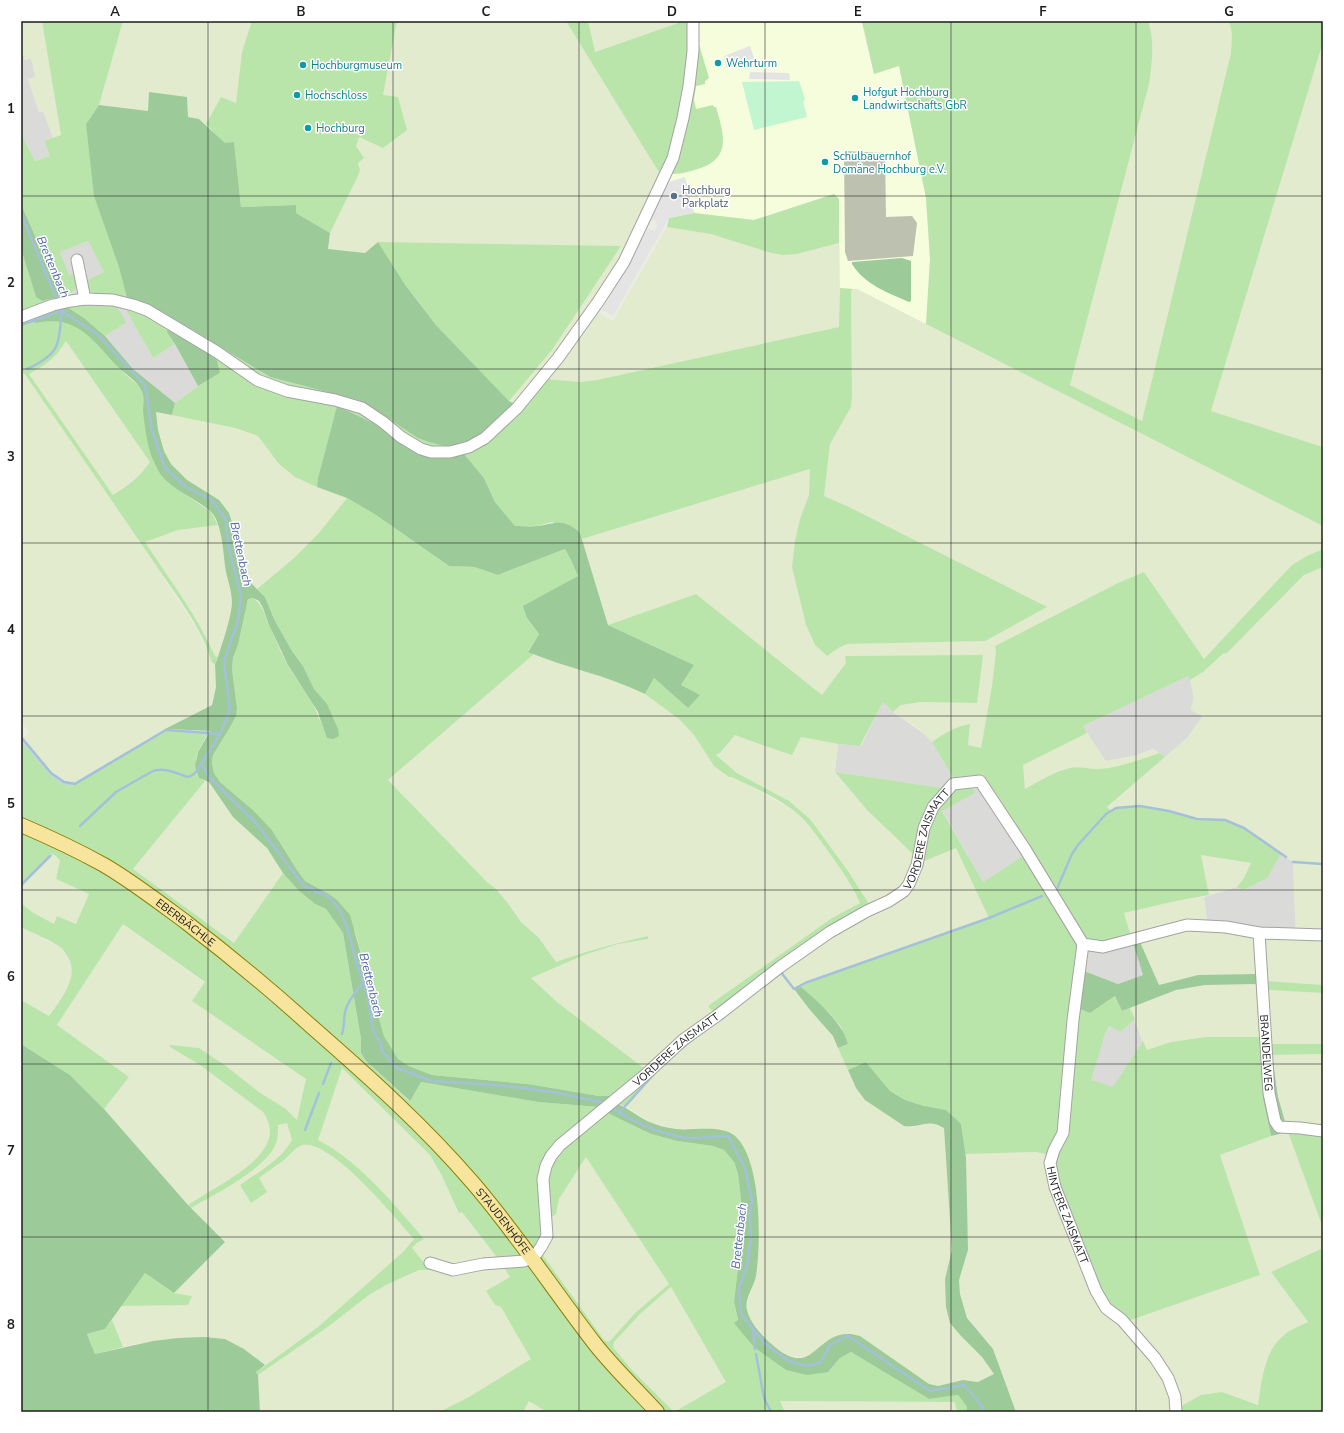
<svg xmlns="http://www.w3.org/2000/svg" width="1344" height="1433" viewBox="0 0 1344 1433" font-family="'Nunito Sans',sans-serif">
	<rect width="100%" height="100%" fill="#edece3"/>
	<g fill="#dadad9">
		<path d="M21,49L25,60L31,57L36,77L28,79L39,112L43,111L53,138L44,141L50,156L35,161L21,133Z"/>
		<path d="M88,241L104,272L89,279L116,295L125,297V308L153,358L175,344L198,386L175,403L133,369L105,336L126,323L72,306L70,295L74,291L60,252Z"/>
		<path d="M1189,675L1194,697L1191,710L1203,716L1187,738L1165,757L1153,749L1134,756L1105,761L1083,726Z"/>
		<path d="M883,702L893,712L927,736L932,742L952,776L975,778L983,774L1030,851L983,882L942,810L974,793L964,787L956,790L835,772L838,744L861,746Z"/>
		<path d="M1281,854L1293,862L1296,938L1264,939L1208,928L1204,897L1237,887L1245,890L1266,878Z"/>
		<path d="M1131,936L1143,975L1118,984L1074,967L1076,956L1077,943Z"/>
		<path d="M1135,1019L1143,1041L1113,1088L1090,1080L1105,1034L1109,1026L1121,1032Z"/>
	</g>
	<path fill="#f5fddc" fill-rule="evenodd" d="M695,21H861L874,74L899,65L926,198L930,259L926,324L857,289L840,288L839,199L834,194L754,220L694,213L647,222L665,183ZM746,82H760L803,101L807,116Z"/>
	<path fill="#bdc1af" d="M844,151L885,153L886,217L912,216L917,223L913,256L848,261L845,252Z"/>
	<g fill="#e2ebce">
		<path d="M21,21H42L61,135L53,138L43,111L39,112L28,79L35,77L31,58L25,60L21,49Z"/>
		<path d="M123,21H252L242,52L236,104L221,97L206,124L199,119L188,117L187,97L148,111L99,105Z"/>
		<path d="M397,21H566L660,174L641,220L622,259L596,300L517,405L509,401L552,350L621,246L365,253L328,249L330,233L357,178L360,170L356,146L359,137L383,95Z"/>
		<path d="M588,21H678V23L594,52Z"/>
		<path d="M1148,21H1229L1232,33L1231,53L1142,421L1070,385L1149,84L1151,31Z"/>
		<path d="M1323,42V447L1211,411Z"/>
		<path d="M667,227L711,234L771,253L797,254L839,243L840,327L597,380L581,382L546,379L597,312L613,321Z"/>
		<path d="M852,289H857L1323,526V549L1309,555L1204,659L1144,572L1118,583L995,646L996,652L992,686L981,748L968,745L970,724L961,725L949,731L932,742L919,729L893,712L901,705L921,702L977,703L845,656L846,663L841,671L822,695L696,594L608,625L582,539L811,469L809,495L800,519L795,541L792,567L806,625L815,645L827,656L840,647L847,644L985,641L849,507L824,496L830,444L851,407L852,395L851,293Z"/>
		<path d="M66,341L150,462L145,469L137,477L113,495L29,374L46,364L57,354Z"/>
		<path d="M24,372L110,497L181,604L195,626L210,655L212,663L215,664L216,687L211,705L165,729L75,782L64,781L51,772L23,738L29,733L21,721V374Z"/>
		<path d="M156,411L219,424L258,436L266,447L295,477L317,487L347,498L318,534L294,558L257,589L248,580L241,572L238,563L234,528L229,513L200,489L187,480L171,464L164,451L158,430Z"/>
		<path d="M218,525L221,534L226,573L232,592V610L218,657L215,656L209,641L184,601L144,542L178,530Z"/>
		<path d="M1323,567V985L1266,981L1264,939L1296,938L1293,862L1244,828L1197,819L1182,814L1125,807L1116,808L1111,811L1107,808L1187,738L1203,716L1191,710L1194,697L1190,680L1203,672L1225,653H1226L1304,575Z"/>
		<path d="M534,654L625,684L648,695L679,719L694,735L714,766L786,806L799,815L813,831L840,868L855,890L860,903L832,918L709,1007L713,1011L678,1039L645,1069L557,1002L531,978L584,955L618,944L648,939V936L615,943L580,953L556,962L546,947L521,922L507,902L495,888L487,882L388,780Z"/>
		<path d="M1087,733L1106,761L1134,756L1153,749L1159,753L1128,764L1113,767L1096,769L1071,768L1060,771L1025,789L1023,765Z"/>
		<path d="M735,735L765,747L801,737L838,744L835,772L867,810L914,855L906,878L898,888L890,894L869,905L848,871L810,819L800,810L776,794L738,773L715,756L720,753Z"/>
		<path d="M205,781L209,782L233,817L267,848L283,873L234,943L133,869Z"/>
		<path d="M956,848L989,918L805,983L794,989L810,1010L833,1036L856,1088L904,1126L911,1128L920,1124L934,1123L944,1128L952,1250L945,1279L961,1336L982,1357L994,1374L978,1382L963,1380L938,1386L929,1385L860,1336L823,1343L817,1350L809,1355L800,1357L790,1356L773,1346L754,1324L749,1317L746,1309L748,1299L752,1289L756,1276L758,1237L757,1195L750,1162L744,1148L724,1130L677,1129L652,1123L625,1106L669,1059L756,991L840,928L893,904L922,862Z"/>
		<path d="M53,855L60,860L56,879L89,894L76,924L57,916L54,924L32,912L21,903V887Z"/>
		<path d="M1201,855L1251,863L1244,878L1237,887L1209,895Z"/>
		<path d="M1204,897L1208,928L1255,937L1256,974L1198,975L1159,985L1140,943H1133L1124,913L1176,901Z"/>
		<path d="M123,924L205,983L192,1001L307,1079L297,1121L286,1109L259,1092L226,1066L199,1048L170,1047L200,1065L263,1112L267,1118L270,1130L267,1145L261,1154L245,1169L188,1205L104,1109L129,1077L57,1025Z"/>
		<path d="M21,927L61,948L71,962L72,970L71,980L64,993L49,1016L21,1000Z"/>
		<path d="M1256,984L1259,1037H1206L1171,1042L1146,1051L1130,1008L1176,990L1205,985Z"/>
		<path d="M1268,990L1323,993V1044H1270Z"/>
		<path d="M1323,1054V1129L1286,1126L1278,1097L1272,1055Z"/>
		<path d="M342,1068L430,1155L441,1174L460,1213L462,1212L499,1260L510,1278L486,1291L501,1307L532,1359L469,1397L439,1412H260L258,1375L329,1326L369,1295L386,1285L419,1270H430L412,1248L417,1243L421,1241L348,1160L334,1150L317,1140Z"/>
		<path d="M287,1123L292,1140L288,1147L275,1160L240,1185L259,1178L285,1159L299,1146L309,1145L315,1146L323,1150L336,1159L375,1193L414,1239L403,1252L318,1327L265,1365L244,1349L152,1341L123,1347L112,1320L121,1306L188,1305L192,1296L174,1293L225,1242L191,1208L237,1181L270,1154L277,1140L278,1124Z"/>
		<path d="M1288,1132L1323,1228V1248L1271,1272L1308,1323L1284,1335L1265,1362L1258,1405L1222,1392L1174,1412H1016L993,1349L967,1318L960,1294L959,1280L968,1250L965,1154L1036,1152L1049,1155L1125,1322L1260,1275L1220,1155L1271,1136Z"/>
		<path d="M586,1156L669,1284L635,1313L610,1341L608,1342L604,1340L542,1254L550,1218L556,1214L559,1199Z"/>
		<path d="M671,1287L727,1382L673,1412L631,1369L613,1347L614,1342L640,1314Z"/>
		<path d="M529,1401L547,1412H523Z"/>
		<path d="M780,1401L955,1402L957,1412H785Z"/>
	</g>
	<g fill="#bae5aa" fill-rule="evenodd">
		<path d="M42,21H123L99,105L86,124L127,298L139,301L182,324L270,377L358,400L371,407L499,423L557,355L622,259L640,220H637L660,174L566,21H588L595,52L678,23V21H695L696,34L709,78L705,81V84L696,86L694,100L696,109L713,105L714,107H716C724,135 732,158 698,169C690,171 682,174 673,174L671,172L647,222L546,379L581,382L597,380L839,327L840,288L852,289L851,293L852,396L851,407L830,444L824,496L849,507L1047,607L985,641L847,644L840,647L827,656L815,645L806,625L792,567L795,541L800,519L809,495L810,469L582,539L580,533L552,522L537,526H515L495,502L484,478L463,454L422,455L412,450L373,423L337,407L318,478L317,487L295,477L279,464L258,436L235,428L172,415L175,403L198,386L220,373L167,332L175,344L153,358L125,308V297L95,293C89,292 88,288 87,283L89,279L104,272L88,241L60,252L69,275L75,273C78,287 77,293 62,296L21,204V133L35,161L50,156L44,141L61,135Z"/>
		<path d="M252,21H397L383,95L398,97L407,130L383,148L359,137L356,146L364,158L358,163L360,170L357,178L330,233L296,213V205L241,207L234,142L225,144L206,124L221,97L236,103L242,52Z"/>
		<path d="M862,21H1148C1155,42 1152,62 1149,84L1070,385L1142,421L1231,53L1232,33L1229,21H1323V42L1211,411L1323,447V526L926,324L930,259L926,198L899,66L874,74Z"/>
		<path d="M834,194L839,199V243L797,254L783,255L771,253L711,234L667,227L669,218L694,213L754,220Z"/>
		<path d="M378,242L621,246L552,350L509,401L436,325L406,286Z"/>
		<path d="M21,249L36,297L42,301L51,299L54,310L48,320C60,322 72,323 83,330C99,342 111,360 125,374C131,380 139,384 142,392C144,398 144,404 143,410L161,475L176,488L211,512L218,525L178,530L145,542C169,579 197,615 215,656L218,657L215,664L212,663C203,628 173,591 153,561C110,498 67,435 24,373L21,374V367L23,365L21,362ZM66,341L150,462C141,476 127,486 113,495L29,374L46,364L57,354Z"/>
		<path d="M79,304H112C119,309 123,316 126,323L105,336L84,318L67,307Z"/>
		<path d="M347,498L376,515L449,566L474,567L498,575L565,549L571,560L578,576L527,618L539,634L528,651L534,654L388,780L487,882L495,888L507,902L521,922L539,938L556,962C586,951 616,943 648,936V939L618,944L584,955L531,978L557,1002L645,1069L678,1039L713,1012L708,1006L832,918L860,903C852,884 840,868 828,851C819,839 810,825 799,815C780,798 754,788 732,777H729L714,766L694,735L679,719L645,694L654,678L687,707L681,685L694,665L608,625L696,594L822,695L846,663L845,656L983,655L977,703L921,702L901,705L893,712L883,702L860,746L838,744L801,737L792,755L765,746L735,735L720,753L716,755L737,773L789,801L810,819L848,871L869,904C897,891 905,887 914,855L867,810L835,772L956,790L964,787L972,788L975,793L942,811L983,882L1030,851L983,774C974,778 961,782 952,776L932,742C944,734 955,726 970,724L968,745L981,748L992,686L996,652L995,646L1118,583L1144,572L1204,659L1292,565L1309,555L1323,549V567L1304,575L1296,583L1226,654L1224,653L1203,672L1190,680L1188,676L1083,726L1087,733L1023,765L1025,789C1039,781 1054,772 1070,768C1079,766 1088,769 1097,769C1119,768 1139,760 1159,753L1165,757L1107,807L1111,811L1116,808L1140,806L1169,811L1197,819L1225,820L1244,828L1281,854L1267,878L1244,890L1237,887L1244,878L1251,863L1201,855L1209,895L1176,901L1124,913L1131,936L1103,943H1077L1076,956L1074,967L1084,971L1090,1013L1115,996L1122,1011L1130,1008L1135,1019L1121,1032L1109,1026L1105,1034L1091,1080L1113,1087L1143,1041L1147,1050L1171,1042L1206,1037H1259L1263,1099L1271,1136L1220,1155L1260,1275L1125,1322L1108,1313L1049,1155L1036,1152L965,1154L961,1124L924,1106L905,1100L890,1091L866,1062L848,1070L838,1048L848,1044L841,1027L830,1014L819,1003L800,986L989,918L956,848L922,862L916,881L912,888L840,928L756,991L669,1059L625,1106L615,1103L611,1096H599L528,1084L432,1075L409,1066L398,1059L384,1036L355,931L329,894L305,881L297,870L272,830L253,810L220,782L214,773L212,763L213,755L229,729L237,708L232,669L233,658L238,645L248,599L253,598C264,605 265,617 271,629C276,641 281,653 288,665C299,685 315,701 321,724L314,689L303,666L292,651L274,619L265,597L257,589L294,558L318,534Z"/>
		<path d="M166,731L203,734L206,737C196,754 193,759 199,778L205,781L133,869L234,943L283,873L298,890L315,904L326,909L343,933L361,1039V1053L366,1061L409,1101L421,1082L538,1102L599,1107L651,1134L677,1141L713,1146L724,1150L734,1162L738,1174L741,1200L738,1268L734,1302L738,1321L754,1346L828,1372L840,1358L851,1352L929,1399L958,1395L967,1407V1412H957L955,1402L780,1401L785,1412H547L529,1401L523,1412L519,1411L518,1412H507L502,1410L501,1412H439L469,1397L531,1359L501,1307L495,1305L486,1291L510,1277L499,1260L462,1212L459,1213L441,1174L430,1155L342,1068L318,1140C359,1161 394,1204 424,1239L417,1243L412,1248L430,1270H419L386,1285L369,1295L329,1326L258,1375L256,1372L318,1327L403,1252L414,1239C397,1220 327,1134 300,1146C294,1149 289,1156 284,1160C276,1166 267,1172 259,1178L267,1192L251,1203L240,1185C258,1172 281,1160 292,1140L287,1123L278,1125C278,1130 278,1135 277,1140C272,1166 213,1195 191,1208L188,1205C199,1198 210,1191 222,1184C245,1169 286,1145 263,1112L200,1065L170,1047V1045L199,1048L226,1066L259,1092L286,1109L297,1120L306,1079L192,1001L205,982L123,924L57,1025L129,1077L104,1109L70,1075L21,1044V1000L49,1016C60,1000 80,977 68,957C66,954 63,949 60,947C49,939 34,934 21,927V903L32,912L54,924L57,916L76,924L89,894L56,879L60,860L52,853L21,883V741L48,772L57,780L73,786ZM586,1157L669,1284L635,1313L610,1341L608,1342L604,1340L542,1254L550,1218L556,1214L559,1199ZM671,1287L726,1382L674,1412L631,1369L613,1347L614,1342L640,1314Z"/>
		<path d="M1266,981L1323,985V993L1268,990Z"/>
		<path d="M1270,1044H1323V1054L1272,1055Z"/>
		<path d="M1323,1129V1228L1288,1132Z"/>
		<path d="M1323,1248V1412H1174L1176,1409L1201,1395L1222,1392L1258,1405C1262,1381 1263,1353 1283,1336C1289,1330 1300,1326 1308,1322L1271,1272Z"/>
		<path d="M145,1273L174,1293L192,1296L188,1305L121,1306Z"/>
		<path d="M112,1320L123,1347L95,1354L87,1334L105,1329Z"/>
	</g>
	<g fill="#9ccb99">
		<path d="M149,92L187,97L188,117L199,119L225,143L234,142L241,207L296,205V213L330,233L328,249L365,253L378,242L406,286L436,325L509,401L517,405L499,423L472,440L457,445L445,446L429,442L418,438L371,407L358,400L270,377L182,324L139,301L127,298L119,267L94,196L86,124L99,105L148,111Z"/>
		<path d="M21,204L24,211L62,296L42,301L36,297L21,249Z"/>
		<path d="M902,258L911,261V301L909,302C888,293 864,284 852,264V262Z"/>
		<path d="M67,307L84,318L105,336L133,369L175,403L172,415L156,412L158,430L164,451L171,464L187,480L219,500L229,513L233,525L238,563L241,572L248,580L265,597L274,619L292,651L303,666L314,689L327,704L338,729L339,736L333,739L327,738L318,712L288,665L269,625L263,608L259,601L253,598L248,599L238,645L233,658L232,669L237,708L236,716L229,729L213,755L212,763L214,773L220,782L253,810L272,830L297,870L305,881L329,894L337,900L350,915L384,1036L398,1059L409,1066L432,1075L528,1084L599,1096H611L599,1107L538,1102L421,1082L410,1101L366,1061L361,1053V1039L343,933L326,909L315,904L298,890L283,873L267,848L233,817L209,782L199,778L195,766L198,752L210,731L165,729L212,705L216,687L215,664L217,660C222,644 228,627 231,611C234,597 229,585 226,572C223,556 223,522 210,511C195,498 174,491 161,475C158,471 156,466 154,462C147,447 145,428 143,411C143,404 145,397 141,390C137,381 125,374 118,367C92,340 78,314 35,323L34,318Z"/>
		<path d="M169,326L216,357L220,373L198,386L175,344L167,332Z"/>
		<path d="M337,406L373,423L412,450L422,455L463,453L484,478L495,502L515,526C522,526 530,527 538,526C557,523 564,518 580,533L608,625L694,665L681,685L700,695L688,708L654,678L645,694C607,675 566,668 528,652L539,634L527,618L523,606L578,576L571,560L565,549L498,575L474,567L449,566L376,515L347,498L317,487L318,478Z"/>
		<path d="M1255,937L1278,1097L1288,1132L1271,1136L1263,1099L1256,984L1205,985L1176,990L1122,1011L1115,996L1090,1013L1078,1008L1084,971L1118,984L1143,975L1133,943L1140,942L1159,985L1198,975L1256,974Z"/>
		<path d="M800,986C814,998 829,1011 840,1027C844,1032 846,1038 848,1044L838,1048L833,1036L810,1010L794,989Z"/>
		<path d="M21,1044L70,1075L104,1109L188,1205L225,1242L174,1293L145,1273L105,1329L87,1334L95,1354L153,1341L178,1338L204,1337L225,1339L244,1349L265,1365L256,1372L258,1375L260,1412H21Z"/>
		<path d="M866,1062L890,1091L905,1100L924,1106L946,1110L961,1124L966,1158L968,1250L959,1280L960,1294L967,1318L993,1349L1016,1412H967V1407L958,1395L929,1399L851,1352L840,1358L828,1372L807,1375L786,1370L754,1347L734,1323L738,1320L734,1302L738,1268L741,1200L738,1174L734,1162L724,1150L713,1146L677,1141L651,1134L606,1112L615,1103C629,1108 639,1118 652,1123C659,1126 669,1128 676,1129C693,1131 721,1124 735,1136C762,1160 761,1242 756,1276C754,1287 744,1299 747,1310C750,1326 775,1350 789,1356C817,1368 822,1324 860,1336L929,1384L938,1386L963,1380L978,1382L994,1374L982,1357L961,1336L950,1323L946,1307L945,1279L952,1250L944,1128C941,1127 938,1124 934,1124C924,1122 915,1128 904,1126L865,1100L856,1088L848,1070Z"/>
	</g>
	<g fill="#c0dbd5">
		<path d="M165,729L210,731L206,737L203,734L166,731L73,786C70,785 66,786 64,785C50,780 31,753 21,741V735L51,772L64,781L75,782Z"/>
		<path d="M52,853L53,855L21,887V883Z"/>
	</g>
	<path fill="#c1f6d1" d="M799,81L805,99L803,102L807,117L754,130L742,82Z"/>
	<g fill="#e4e4e4">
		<path d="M750,46L757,67L727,68L724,56Z"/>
		<path d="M750,72L789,73L790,80L749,79Z"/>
		<path d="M685,177L694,213L669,218L613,316L602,310L648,229L654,231L656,228L657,224L655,220L647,222L665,183Z"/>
	</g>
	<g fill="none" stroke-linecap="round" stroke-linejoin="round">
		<g stroke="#a5c1d9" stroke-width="2.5">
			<path d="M21,214L58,302"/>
			<path d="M60,306L62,311L97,334L145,385L152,430L165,468L186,487L212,500L226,520L228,544L241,596L238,621L224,662L230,710L220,734L202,763L208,776L255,822L304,886L329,897L340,910L347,927L357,964L367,992L373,1030L381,1044L382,1051L397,1068L432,1081L494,1085L523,1088L557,1093L606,1103"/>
			<path d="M21,325L62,311C58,346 61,353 27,369"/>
			<path d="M21,737L51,773L64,782L75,784L166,730L220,734"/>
			<path d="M80,826L116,792L151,772C162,766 177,773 187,777C195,776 198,769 202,763"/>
			<path d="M1293,862L1323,864"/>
			<path d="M21,885L50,856"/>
			<path d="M1056,891L1072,854L1078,845L1106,814L1116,808L1140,806L1169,811L1197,819L1225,820L1244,828L1286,857"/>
			<path d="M780,971L794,989L805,983L989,918L1042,896"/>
			<path d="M342,1034C345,1026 343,1017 346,1009C349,999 357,991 363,982"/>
			<path d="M681,1049L693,1039"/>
			<path d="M323,1084L331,1063"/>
			<path d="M612,1107C629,1121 657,1132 679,1137C693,1140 713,1136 728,1136L745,1168L752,1201L750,1213L751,1238L747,1266L739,1289L741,1314L764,1343L787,1360L805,1366L820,1363L830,1345L848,1336L930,1391L964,1385L983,1407V1412"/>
			<path d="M619,1113L654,1074"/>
			<path d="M305,1130L319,1093"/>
			<path d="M753,1332L755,1349"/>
			<path d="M756,1354L764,1398L771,1412"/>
		</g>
		<g stroke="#a3a3a3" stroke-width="13">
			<g id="minor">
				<path d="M77,260L85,299"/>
				<path d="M21,317L53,305L71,301L85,299L113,300L133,305L147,310L217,352L257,380L287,391L335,400L362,408L383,422L401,437L421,449L431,452H450L469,447L485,438L517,408L558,358L598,302L624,262L673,158L683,118L689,86L693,51V21"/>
				<path id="s1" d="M1259,933L1269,1093L1275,1121L1279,1127L1300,1128L1323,1131"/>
				<path id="s2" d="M1083,944L1073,1020L1063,1133L1054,1150L1050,1163L1055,1187L1096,1291L1106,1308L1122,1320L1155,1358L1168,1378L1175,1397L1176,1412"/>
				<path d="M1083,944L1103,947L1187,925L1226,927L1259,933L1323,935"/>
				<path id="s3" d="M430,1263L453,1270L483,1264L524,1261L537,1253L541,1247L547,1236L543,1179L546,1166L551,1156L560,1145L645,1075L683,1040L718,1015L780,967L830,932L867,911L889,901L904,891L909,884L917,865L924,828L933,807L953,784L980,781L1025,849L1083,944"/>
			</g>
		</g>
		<g stroke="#8d8008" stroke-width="16">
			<g id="major">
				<path id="s4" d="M21,825C49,837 77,850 104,865C133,882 160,903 187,923C230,956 272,991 312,1027C368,1076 424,1126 473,1183C517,1234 554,1291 595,1344C614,1368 636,1389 657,1412"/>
			</g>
		</g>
		<use href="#minor" stroke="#fff" stroke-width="11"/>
		<use href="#major" stroke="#f7e59e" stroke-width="14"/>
	</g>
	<path fill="none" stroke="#1c1c1c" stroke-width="1" stroke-opacity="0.55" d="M208,21V1412M393,21V1412M579,21V1412M765,21V1412M951,21V1412M1136,21V1412M21,196H1323M21,369H1323M21,543H1323M21,716H1323M21,890H1323M21,1064H1323M21,1237H1323"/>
	<g fill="#0f9aa8" stroke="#fff" stroke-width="1.5">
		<circle cx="718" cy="63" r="4"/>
		<circle cx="303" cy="65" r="4"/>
		<circle cx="297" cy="95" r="4"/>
		<circle cx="855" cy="98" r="4"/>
		<circle cx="308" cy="128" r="4"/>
		<circle cx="825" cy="162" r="4"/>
	</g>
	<circle fill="#5c6f8a" stroke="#fff" stroke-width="1.5" cx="674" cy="196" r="4"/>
	<g text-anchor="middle" stroke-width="3" stroke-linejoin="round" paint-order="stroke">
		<g font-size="11" fill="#0d838f" stroke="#fff" text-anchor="start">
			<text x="726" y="67">Wehrturm</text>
			<text x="311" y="69">Hochburgmuseum</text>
			<text x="863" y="96">Hofgut Hochburg<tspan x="863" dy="13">Landwirtschafts GbR</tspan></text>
			<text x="305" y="99">Hochschloss</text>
			<text x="316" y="132">Hochburg</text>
			<text x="833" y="160">Schulbauernhof<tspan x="833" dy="13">Domäne Hochburg e.V.</tspan></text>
		</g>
		<g font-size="11" fill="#4e5e75" stroke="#fff" text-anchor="start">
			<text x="682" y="194">Hochburg<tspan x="682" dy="13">Parkplatz</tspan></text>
		</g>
		<g font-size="11" fill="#1c1c1c" stroke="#fff">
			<text dy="4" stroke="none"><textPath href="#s3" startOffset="713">VORDERE ZAISMATT</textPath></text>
			<text dy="4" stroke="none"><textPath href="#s4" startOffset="192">EBERBÄCHLE</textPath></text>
			<text dy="4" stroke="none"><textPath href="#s3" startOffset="377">VORDERE ZAISMATT</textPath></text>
			<text dy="4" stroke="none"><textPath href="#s1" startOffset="120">BRANDELWEG</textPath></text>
			<text dy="4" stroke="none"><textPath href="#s2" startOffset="278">HINTERE ZAISMATT</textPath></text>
			<text dy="4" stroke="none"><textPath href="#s4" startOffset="629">STAUDENHÖFE</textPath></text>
		</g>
		<g font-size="12" font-style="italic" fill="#4e66a6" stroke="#fff">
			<text transform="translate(53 267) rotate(67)" y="4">Brettenbach</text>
			<text transform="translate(241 554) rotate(78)" y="4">Brettenbach</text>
			<text transform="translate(371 985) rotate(76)" y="4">Brettenbach</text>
			<text transform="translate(739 1236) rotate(-84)" y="4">Brettenbach</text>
		</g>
	</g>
	<rect width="1344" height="1433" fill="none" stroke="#ffffff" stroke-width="44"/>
	<rect x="22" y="22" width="1300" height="1389" fill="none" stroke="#1c1c1c" stroke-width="1.5"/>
	<g font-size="13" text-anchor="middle" font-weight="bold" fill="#1c1c1c">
		<text x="115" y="16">A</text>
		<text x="301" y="16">B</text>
		<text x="486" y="16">C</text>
		<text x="672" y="16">D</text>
		<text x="858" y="16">E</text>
		<text x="1043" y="16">F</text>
		<text x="1229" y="16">G</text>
		<text x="11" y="113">1</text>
		<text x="11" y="287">2</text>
		<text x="11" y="461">3</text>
		<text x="11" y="634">4</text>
		<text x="11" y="808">5</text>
		<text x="11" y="981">6</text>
		<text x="11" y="1155">7</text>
		<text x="11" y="1329">8</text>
	</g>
</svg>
